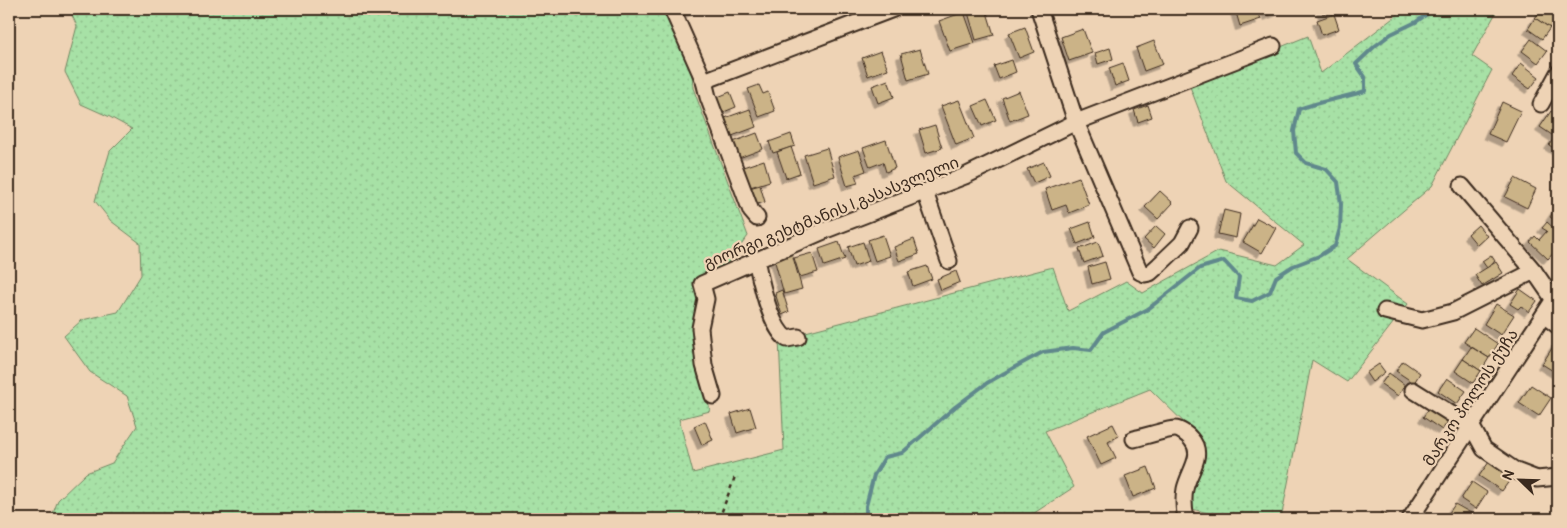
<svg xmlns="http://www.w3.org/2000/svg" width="1567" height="528" viewBox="0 0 1567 528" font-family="Pangolin,'Noto Sans Georgian',sans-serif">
	<defs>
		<pattern id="grass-dots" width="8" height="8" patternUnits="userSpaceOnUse" patternTransform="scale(1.25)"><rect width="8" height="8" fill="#a7e1a6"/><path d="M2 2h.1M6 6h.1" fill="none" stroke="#91c18e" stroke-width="1.8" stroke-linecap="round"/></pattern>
		<filter id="shadow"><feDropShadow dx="-4.5" dy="4.5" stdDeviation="0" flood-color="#0004"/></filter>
	</defs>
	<rect width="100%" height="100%" fill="#eed3b5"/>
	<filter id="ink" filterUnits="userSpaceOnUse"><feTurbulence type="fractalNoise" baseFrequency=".02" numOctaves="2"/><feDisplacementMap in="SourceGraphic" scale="10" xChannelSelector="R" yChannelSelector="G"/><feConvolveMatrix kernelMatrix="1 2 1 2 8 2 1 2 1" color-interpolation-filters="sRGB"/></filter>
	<g filter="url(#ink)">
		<path fill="url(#grass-dots)" stroke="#718662" d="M69,9H669L692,73L693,88L748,236L697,303V338L710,411L679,419L693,473L784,450L779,339L1053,267L1068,311L1126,281L1143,293L1219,251L1277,265L1304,245L1226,181L1189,84L1308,36L1321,73L1405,9H1498L1472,56L1492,70L1432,186L1347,259L1408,304L1347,382L1312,360L1281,519H1232L1180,506L1205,443L1150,389L1045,431L1074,487L1025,519H51L58,500L86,473L112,463L137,426L127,396L90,372L64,336L82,320L118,312L141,275L140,243L111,221L95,201L110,151L132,129L110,117L81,104L65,72L77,26Z"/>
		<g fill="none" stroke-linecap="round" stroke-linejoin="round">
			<path stroke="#60888c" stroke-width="4" d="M866,519V506L874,475L885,457L902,453L955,407L987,383L1015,367L1043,352L1073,348L1091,350L1104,332L1148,309L1200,268L1224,261L1239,277L1236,298L1252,301L1270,292L1276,277L1293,266L1319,256L1335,246L1340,228L1341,204L1338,182L1326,169L1306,163L1296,153L1294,131L1299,109C1321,101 1343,98 1365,91V77L1356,64L1375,46L1391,34L1416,22L1434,9"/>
		</g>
		<g fill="#cbb387" stroke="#3b2a1e" filter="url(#shadow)">
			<path d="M676,9H700L679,17Z"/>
			<path d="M967,9H986L994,35L976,40Z"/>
			<path d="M1235,9H1257L1261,19L1240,26Z"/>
			<path d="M1265,9H1280L1281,11L1268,16Z"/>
			<path d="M1321,9H1337L1323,14Z"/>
			<path d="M1542,9L1557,18L1550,28L1535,18Z"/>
			<path d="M964,12L975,43L950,51L939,21Z"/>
			<path d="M1334,14L1339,29L1322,35L1317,20Z"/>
			<path d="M1535,18L1550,28L1542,39L1528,29Z"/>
			<path d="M1025,27L1034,52L1019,58L1009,33Z"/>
			<path d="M1083,29L1092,53L1069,61L1061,37Z"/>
			<path d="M1531,39L1547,51L1538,63L1522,51Z"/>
			<path d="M1154,41L1163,64L1144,71L1136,48Z"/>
			<path d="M1110,48L1113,59L1098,64L1095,53Z"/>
			<path d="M920,49L928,74L908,80L901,54Z"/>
			<path d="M881,51L888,69L868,76L862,58Z"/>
			<path d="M1012,60L1016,72L999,79L994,66Z"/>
			<path d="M1123,63L1129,81L1115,86L1109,68Z"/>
			<path d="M1521,63L1539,77L1530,89L1512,76Z"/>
			<path d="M888,80L894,97L878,103L872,86Z"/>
			<path d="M759,85L763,94L768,92L775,111L759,117L748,89Z"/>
			<path d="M1019,91L1028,114L1010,121L1002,98Z"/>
			<path d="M730,92L736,107L719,114L713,99Z"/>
			<path d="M959,100L974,138L956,145L941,106Z"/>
			<path d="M987,100L996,120L982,126L973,106Z"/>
			<path d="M1502,102L1521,111L1506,142L1488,134Z"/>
			<path d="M1148,105L1152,117L1138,122L1134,110Z"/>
			<path d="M750,109L756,127L732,136L725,118Z"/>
			<path d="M1551,111L1558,116V151L1549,145L1555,137L1540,127Z"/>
			<path d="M935,125L942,148L926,153L919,130Z"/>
			<path d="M757,133L763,149L739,158L733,142Z"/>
			<path d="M791,134L795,146L773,153L769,142Z"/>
			<path d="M886,140L895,168L886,172L883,162L870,167L863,148Z"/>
			<path d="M791,147L800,173L786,178L777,152Z"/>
			<path d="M827,148L835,176L813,183L804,155Z"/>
			<path d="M859,150L866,171L855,175L858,183L847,186L838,157Z"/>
			<path d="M764,160L770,181L747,188L740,168Z"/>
			<path d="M1044,162L1050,176L1034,183L1027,169Z"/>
			<path d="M1079,177L1089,205L1069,213L1066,205L1052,210L1045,189Z"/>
			<path d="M1515,178L1536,189L1527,208L1505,197Z"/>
			<path d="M760,185L765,202L754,205L749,188Z"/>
			<path d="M1160,191L1173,203L1158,219L1145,207Z"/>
			<path d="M1558,205V222L1550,217Z"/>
			<path d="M1224,210L1240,214L1236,238L1218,234Z"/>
			<path d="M1257,218L1276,228L1262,253L1243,242Z"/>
			<path d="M1090,222L1095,237L1077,244L1071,229Z"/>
			<path d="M1547,222L1558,232V248L1548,259L1530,242L1535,236L1539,240L1547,231L1542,228Z"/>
			<path d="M1478,225L1487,236L1477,245L1468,234Z"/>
			<path d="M1156,226L1165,234L1154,248L1144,239Z"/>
			<path d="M883,235L890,256L875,261L868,240Z"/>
			<path d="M914,239L919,254L899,261L894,247Z"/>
			<path d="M839,242L845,259L824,266L819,249Z"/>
			<path d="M863,242L869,261L854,266L848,247Z"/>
			<path d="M1098,242L1103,256L1084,263L1079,249Z"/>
			<path d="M791,250L802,289L784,294L773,255Z"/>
			<path d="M812,253L818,272L800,277L794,258Z"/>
			<path d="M1491,255L1495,261L1487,268L1482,261Z"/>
			<path d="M1105,262L1110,279L1092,284L1088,267Z"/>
			<path d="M1496,262L1503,273L1482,286L1475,275Z"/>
			<path d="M927,266L932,279L913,286L908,272Z"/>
			<path d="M956,271L960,282L941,290L937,279Z"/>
			<path d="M1520,289L1537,301L1529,312L1521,306L1518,309L1510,304Z"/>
			<path d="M782,290L789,312L782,315L775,293Z"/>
			<path d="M1496,304L1514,315L1501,335L1484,324Z"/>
			<path d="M1474,328L1498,344L1489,358L1464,342Z"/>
			<path d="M1556,342L1558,343V374L1542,364Z"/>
			<path d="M1471,347L1489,358L1481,371L1463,359Z"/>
			<path d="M1463,359L1481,371L1473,383L1455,371Z"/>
			<path d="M1403,361L1420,373L1414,383L1396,371Z"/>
			<path d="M1379,364L1385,372L1372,382L1366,373Z"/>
			<path d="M1389,373L1405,385L1398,396L1381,384Z"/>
			<path d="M1447,378L1466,391L1457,404L1438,391Z"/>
			<path d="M1531,385L1551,398L1539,416L1519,403Z"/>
			<path d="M1430,407L1449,420L1442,430L1423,417Z"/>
			<path d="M750,408L756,427L737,433L731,414Z"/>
			<path d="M705,421L713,440L702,445L694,426Z"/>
			<path d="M1113,424L1119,436L1108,442L1116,458L1101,465L1087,436Z"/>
			<path d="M1489,462L1512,477L1502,491L1479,476Z"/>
			<path d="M1148,467L1156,488L1133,497L1125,476Z"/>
			<path d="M1472,482L1487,492L1476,509L1461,499Z"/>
			<path d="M1455,504L1471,513L1467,519H1445Z"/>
			<path d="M1382,512L1393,519H1377Z"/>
		</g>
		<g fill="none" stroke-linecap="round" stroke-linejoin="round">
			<g stroke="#3b2a1e" stroke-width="19">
				<g id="minor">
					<path d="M672,9L704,81L708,97L751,211L757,218"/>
					<path d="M1039,9L1076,122L1140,272L1145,274L1150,273L1159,265L1182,243L1190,228"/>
					<path d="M704,81L893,9"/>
					<path d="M1541,104L1558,73"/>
					<path d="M1462,186L1534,271L1554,300"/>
					<path d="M925,192L949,261"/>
					<path d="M756,259C760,279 770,327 787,339L798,337"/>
					<path d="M1385,311L1422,320L1453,312L1534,271"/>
					<path d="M1544,315L1558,326"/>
					<path d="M1413,390L1472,427L1484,449L1516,471L1537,479L1558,477"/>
					<path d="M713,396L704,365L700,328L706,299L702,284L826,230L965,176L1076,122L1273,46"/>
					<path d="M1134,439C1142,437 1168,429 1175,429C1180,429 1188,435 1191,439C1205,455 1189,471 1185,489C1183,499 1184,509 1186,519"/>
					<path d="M1410,519L1558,293"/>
				</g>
			</g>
			<path stroke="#3b2a1e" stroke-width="2.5" stroke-dasharray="4 4" stroke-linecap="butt" d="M719,519L736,474"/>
			<use href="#minor" stroke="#eed3b5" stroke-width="15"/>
		</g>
	</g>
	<g text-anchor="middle" stroke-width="4.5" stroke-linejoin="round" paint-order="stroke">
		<g font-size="16" fill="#3b2a1e" stroke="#eed3b5">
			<text transform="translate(831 212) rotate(-22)" y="6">გიორგი გეხტმანის I გასასვლელი</text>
			<text transform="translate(1470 397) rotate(-57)" y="6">მარკო პოლოს ქუჩა</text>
		</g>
	</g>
	<rect width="1567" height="528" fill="none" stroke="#eed3b5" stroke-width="30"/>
	<rect x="15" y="15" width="1537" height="498" fill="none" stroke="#3b2a1e" stroke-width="2" filter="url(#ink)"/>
	<g transform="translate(1520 480) rotate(293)" stroke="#eed3b5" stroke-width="4" paint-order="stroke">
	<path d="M0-4L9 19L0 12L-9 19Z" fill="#3b2a1e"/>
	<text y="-8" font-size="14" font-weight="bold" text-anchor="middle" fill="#3b2a1e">N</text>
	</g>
</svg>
